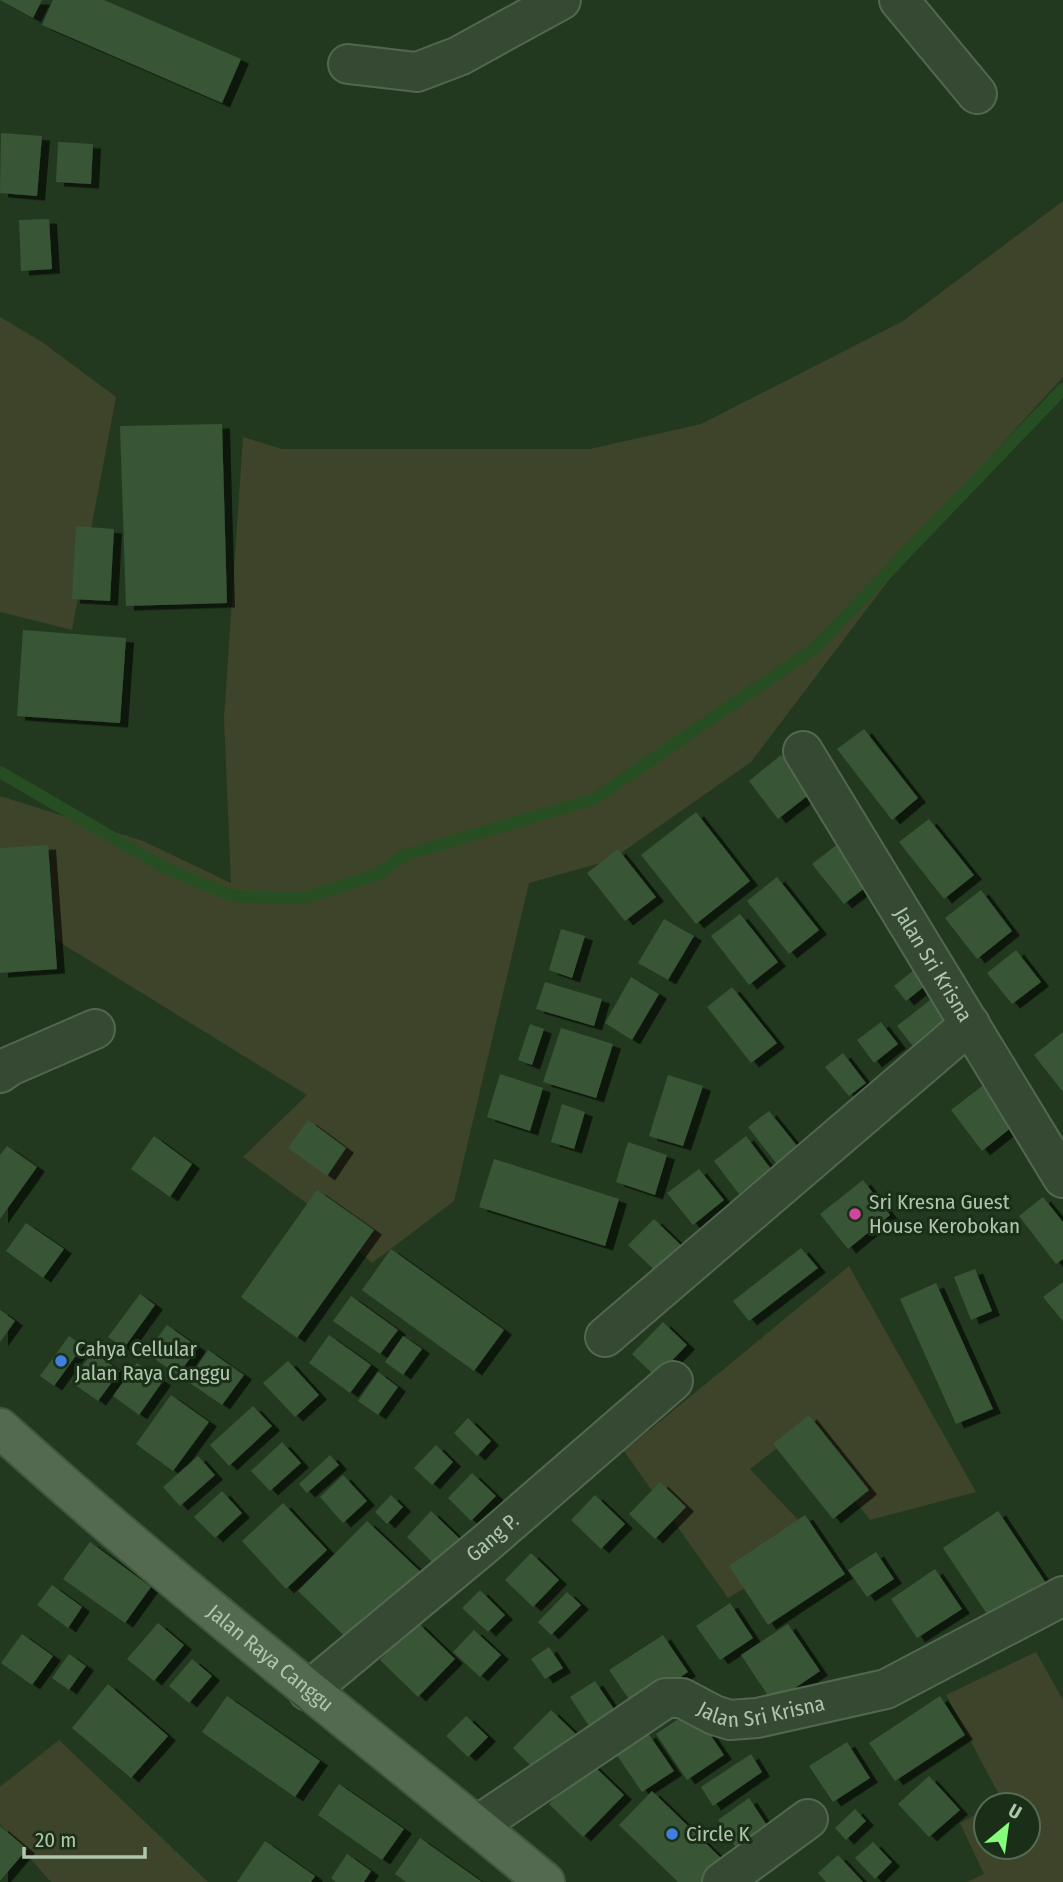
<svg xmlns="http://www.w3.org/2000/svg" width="1063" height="1882" viewBox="0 0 1063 1882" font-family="'Fira Sans Condensed',sans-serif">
	<defs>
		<filter id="shadow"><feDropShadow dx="8" dy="4.5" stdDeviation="0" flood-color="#0009"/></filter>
	</defs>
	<rect width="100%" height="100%" fill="#22391f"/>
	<g fill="#3e442a">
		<path d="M1063,201V377L961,489L888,581L751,762L611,860L529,883L454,1201L372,1263L305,1202L243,1157L307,1095L48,935L0,858V796L143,841L231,883L224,718L243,437L282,449H590L701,424L903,321Z"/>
		<path d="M0,317L42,342L116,397L72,630L0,612Z"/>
		<path d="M849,1266L976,1492L870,1520L800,1430L750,1469L820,1543L728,1598L624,1451Z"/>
		<path d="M1036,1652L1063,1700V1882H967L984,1874L960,1823L986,1809V1847H1028V1805H994L1002,1800L946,1695Z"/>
		<path d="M59,1740L208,1882H51L0,1824V1787Z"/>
	</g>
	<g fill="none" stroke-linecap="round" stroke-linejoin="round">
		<path stroke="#274e22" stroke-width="12" d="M0,772L165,868L233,896L304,898L376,875L405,855L594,799L815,648L1063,389"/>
	</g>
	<g fill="#395536" filter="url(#shadow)">
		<path d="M0,0H42L33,18Z"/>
		<path d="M53,0H104L241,59L222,103L42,25Z"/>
		<path d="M1,133L42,136L37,196L0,193Z"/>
		<path d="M58,142L93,144L91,184L56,182Z"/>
		<path d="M49,219L52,269L21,271L19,220Z"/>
		<path d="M222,424L227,603L126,606L120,426Z"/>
		<path d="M76,526L114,529L110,601L72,599Z"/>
		<path d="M23,630L126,638L120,723L17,716Z"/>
		<path d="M864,729L918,798L892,820L837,749Z"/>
		<path d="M781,755L811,793L778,819L749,781Z"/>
		<path d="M696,812L750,881L696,924L641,855Z"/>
		<path d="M929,819L974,875L944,899L899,842Z"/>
		<path d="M839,843L871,883L844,904L812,864Z"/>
		<path d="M48,845L57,969L0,973V848Z"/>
		<path d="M618,849L656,897L625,921L587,873Z"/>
		<path d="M777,877L819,930L789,954L747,901Z"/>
		<path d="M981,890L1012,931L977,959L945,918Z"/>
		<path d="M740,914L778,962L749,985L711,936Z"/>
		<path d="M664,919L694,936L668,980L638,963Z"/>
		<path d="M561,929L585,936L572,978L549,970Z"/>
		<path d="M1016,950L1041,982L1012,1004L987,973Z"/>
		<path d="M924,962L936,977L906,1001L894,986Z"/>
		<path d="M631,977L659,994L632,1040L605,1023Z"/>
		<path d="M545,982L602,999L594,1026L536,1009Z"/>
		<path d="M732,987L777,1043L751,1063L707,1007Z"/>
		<path d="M934,997L958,1026L920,1055L897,1026Z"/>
		<path d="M881,1022L898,1044L874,1063L857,1040Z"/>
		<path d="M530,1024L544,1029L532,1065L518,1060Z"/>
		<path d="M561,1028L613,1044L596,1098L543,1082Z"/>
		<path d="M1063,1032V1092L1034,1055Z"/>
		<path d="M843,1053L866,1083L849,1096L825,1067Z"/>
		<path d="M500,1074L543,1088L530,1131L487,1117Z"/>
		<path d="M668,1075L703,1086L683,1146L649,1136Z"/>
		<path d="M986,1083L1017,1123L982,1151L951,1110Z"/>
		<path d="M562,1104L585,1112L574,1149L551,1142Z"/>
		<path d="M769,1111L802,1152L780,1168L748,1127Z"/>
		<path d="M308,1120L346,1148L327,1176L288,1148Z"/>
		<path d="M154,1136L192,1164L170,1197L131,1169Z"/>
		<path d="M746,1136L771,1169L739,1194L714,1161Z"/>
		<path d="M628,1142L667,1155L655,1195L616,1182Z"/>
		<path d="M7,1146L37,1167L0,1219V1155Z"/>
		<path d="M494,1159L619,1199L605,1246L479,1207Z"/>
		<path d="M699,1169L724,1200L693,1225L667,1193Z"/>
		<path d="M863,1180L890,1215L848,1249L820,1214Z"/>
		<path d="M317,1190L374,1230L297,1338L241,1297Z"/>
		<path d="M1043,1197L1063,1222V1259L1056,1264L1019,1216Z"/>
		<path d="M654,1219L691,1255L666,1281L628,1245Z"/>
		<path d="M26,1223L64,1249L43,1278L6,1251Z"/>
		<path d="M801,1248L818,1268L749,1321L733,1301Z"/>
		<path d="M391,1249L504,1330L474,1371L362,1290Z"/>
		<path d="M975,1269L992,1311L971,1320L954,1277Z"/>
		<path d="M1063,1282V1321L1043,1297Z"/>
		<path d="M936,1283L993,1409L956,1424L900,1299Z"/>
		<path d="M140,1294L155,1305L124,1348L108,1337Z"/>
		<path d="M351,1296L398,1330L380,1354L333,1321Z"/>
		<path d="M0,1310L15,1321L0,1342Z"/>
		<path d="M663,1322L687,1345L656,1377L632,1354Z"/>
		<path d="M167,1325L198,1347L178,1375L146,1353Z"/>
		<path d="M329,1335L371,1365L350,1393L309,1363Z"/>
		<path d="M69,1336L83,1346L54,1386L40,1376Z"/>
		<path d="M403,1336L422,1349L403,1375L385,1362Z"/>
		<path d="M208,1350L244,1375L222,1405L187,1381Z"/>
		<path d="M93,1352L120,1371L98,1401L71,1382Z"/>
		<path d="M288,1361L319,1395L295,1417L263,1383Z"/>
		<path d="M137,1363L163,1381L139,1415L113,1396Z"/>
		<path d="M378,1372L398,1387L378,1415L358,1401Z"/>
		<path d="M171,1395L209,1422L173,1471L136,1444Z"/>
		<path d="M253,1406L272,1426L229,1466L210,1445Z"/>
		<path d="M809,1415L869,1490L833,1519L773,1444Z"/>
		<path d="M468,1418L491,1441L477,1456L454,1433Z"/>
		<path d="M282,1442L301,1463L270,1491L251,1471Z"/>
		<path d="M436,1445L453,1462L432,1485L414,1468Z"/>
		<path d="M330,1455L339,1465L307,1493L299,1484Z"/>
		<path d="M198,1456L215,1475L180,1506L163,1487Z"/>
		<path d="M472,1473L496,1496L471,1521L448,1498Z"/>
		<path d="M343,1475L367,1501L343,1523L320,1497Z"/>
		<path d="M660,1482L686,1507L655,1539L629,1514Z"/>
		<path d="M222,1491L242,1513L215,1538L194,1517Z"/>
		<path d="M391,1495L403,1507L387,1524L375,1512Z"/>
		<path d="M595,1495L625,1524L601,1549L571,1520Z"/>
		<path d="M283,1503L327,1550L286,1589L242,1541Z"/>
		<path d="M431,1511L461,1540L436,1566L407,1537Z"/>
		<path d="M998,1511L1046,1583L991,1620L943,1548Z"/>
		<path d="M805,1515L845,1574L768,1625L729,1566Z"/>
		<path d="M367,1521L426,1577L357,1648L298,1591Z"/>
		<path d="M90,1542L151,1587L125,1623L63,1579Z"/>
		<path d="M876,1552L894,1579L867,1597L848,1570Z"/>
		<path d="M531,1553L559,1580L533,1607L505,1580Z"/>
		<path d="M935,1569L962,1609L917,1638L891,1599Z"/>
		<path d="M52,1585L82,1607L68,1628L37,1605Z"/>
		<path d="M480,1590L505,1615L488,1632L462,1608Z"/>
		<path d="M567,1592L581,1605L551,1635L538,1622Z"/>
		<path d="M730,1603L753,1638L720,1660L696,1626Z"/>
		<path d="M417,1622L455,1659L418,1697L380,1660Z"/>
		<path d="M158,1623L184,1645L154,1681L127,1659Z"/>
		<path d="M788,1624L820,1671L773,1703L741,1655Z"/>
		<path d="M474,1630L501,1655L480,1677L453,1652Z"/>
		<path d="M22,1634L53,1656L32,1685L1,1663Z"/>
		<path d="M663,1635L688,1672L635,1708L609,1670Z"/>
		<path d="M549,1647L563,1668L545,1679L531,1659Z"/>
		<path d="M69,1654L86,1666L69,1690L52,1678Z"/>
		<path d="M192,1659L212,1676L189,1703L169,1686Z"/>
		<path d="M595,1681L614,1709L589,1726L570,1697Z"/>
		<path d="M108,1684L168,1736L131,1778L72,1728Z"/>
		<path d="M227,1696L320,1761L295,1797L202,1732Z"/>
		<path d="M940,1696L965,1735L895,1781L869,1743Z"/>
		<path d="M693,1709L724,1755L687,1780L656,1734Z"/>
		<path d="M551,1710L582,1740L544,1779L513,1748Z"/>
		<path d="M466,1716L488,1737L468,1757L446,1736Z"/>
		<path d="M648,1733L674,1771L642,1792L616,1754Z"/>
		<path d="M847,1742L870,1778L833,1802L809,1766Z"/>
		<path d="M751,1754L762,1772L713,1806L701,1787Z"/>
		<path d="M590,1762L624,1795L583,1837L549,1804Z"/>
		<path d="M929,1776L960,1810L929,1837L898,1804Z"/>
		<path d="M339,1784L404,1829L382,1860L318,1815Z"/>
		<path d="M652,1791L723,1860L701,1882H678L619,1825Z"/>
		<path d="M749,1798L774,1836L742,1857L718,1820Z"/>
		<path d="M855,1809L866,1821L846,1840L835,1828Z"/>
		<path d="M0,1826L27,1849L0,1881Z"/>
		<path d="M420,1838L482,1882H406L395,1874Z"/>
		<path d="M265,1841L315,1876L311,1882H237Z"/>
		<path d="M873,1842L892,1862L875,1879L855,1858Z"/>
		<path d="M347,1854L371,1871L364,1882H336L331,1878Z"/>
		<path d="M838,1855L863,1882H826L818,1873Z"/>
	</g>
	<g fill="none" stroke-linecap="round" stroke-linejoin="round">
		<g stroke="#526750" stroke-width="42">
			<g id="minor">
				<path d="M899,0L977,94"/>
				<path d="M348,64L417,72L459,56L561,0"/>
				<path id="s1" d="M803,751L1063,1178"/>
				<path d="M0,1073L10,1066L95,1029"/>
				<path d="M605,1337L970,1024"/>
				<path id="s2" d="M308,1691L484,1545L673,1381"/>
				<path id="s3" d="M478,1825L666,1698H682L714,1715L730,1720L757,1718L886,1689L1063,1596"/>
				<path d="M722,1882L808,1819"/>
			</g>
		</g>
		<g stroke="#41563f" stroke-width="42">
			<g id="major">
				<path id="s4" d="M0,1428C175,1587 363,1731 545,1882"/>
			</g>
		</g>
		<use href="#minor" stroke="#354933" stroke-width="38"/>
		<use href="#major" stroke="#536a50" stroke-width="38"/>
	</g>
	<circle fill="#d1479c" stroke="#1b2e18" stroke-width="2.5" cx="855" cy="1214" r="7"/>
	<g fill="#3f7fe0" stroke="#1b2e18" stroke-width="2.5">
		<circle cx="61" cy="1361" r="7"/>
		<circle cx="672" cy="1834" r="7"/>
	</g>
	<g text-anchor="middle" stroke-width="6" stroke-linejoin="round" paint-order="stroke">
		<g font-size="21" fill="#afc6ad" stroke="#1b2e18">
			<text dy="7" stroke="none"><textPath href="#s1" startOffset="250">Jalan Sri Krisna</textPath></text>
			<text dy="7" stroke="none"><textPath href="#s2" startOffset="240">Gang P.</textPath></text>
			<text dy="7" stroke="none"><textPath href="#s4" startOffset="355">Jalan Raya Canggu</textPath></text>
			<text dy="7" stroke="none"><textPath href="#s3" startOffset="327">Jalan Sri Krisna</textPath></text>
		</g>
		<g font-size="21" fill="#afc6ad" stroke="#1b2e18" text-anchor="start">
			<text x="869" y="1209">Sri Kresna Guest<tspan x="869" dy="24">House Kerobokan</tspan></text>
			<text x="75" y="1356">Cahya Cellular<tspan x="75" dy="24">Jalan Raya Canggu</tspan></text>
			<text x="686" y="1841">Circle K</text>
		</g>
	</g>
	<g transform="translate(1007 1826) rotate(29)"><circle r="33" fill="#1b2e18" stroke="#566b54" stroke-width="2"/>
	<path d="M0-5L12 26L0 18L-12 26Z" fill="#84fe7a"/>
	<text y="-10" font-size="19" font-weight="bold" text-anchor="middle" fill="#afc6ad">U</text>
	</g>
	<path d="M24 1847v10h121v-10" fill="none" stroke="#afc6ad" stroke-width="3.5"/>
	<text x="35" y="1847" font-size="21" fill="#afc6ad" stroke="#1b2e18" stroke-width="5" paint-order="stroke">20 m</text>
</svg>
